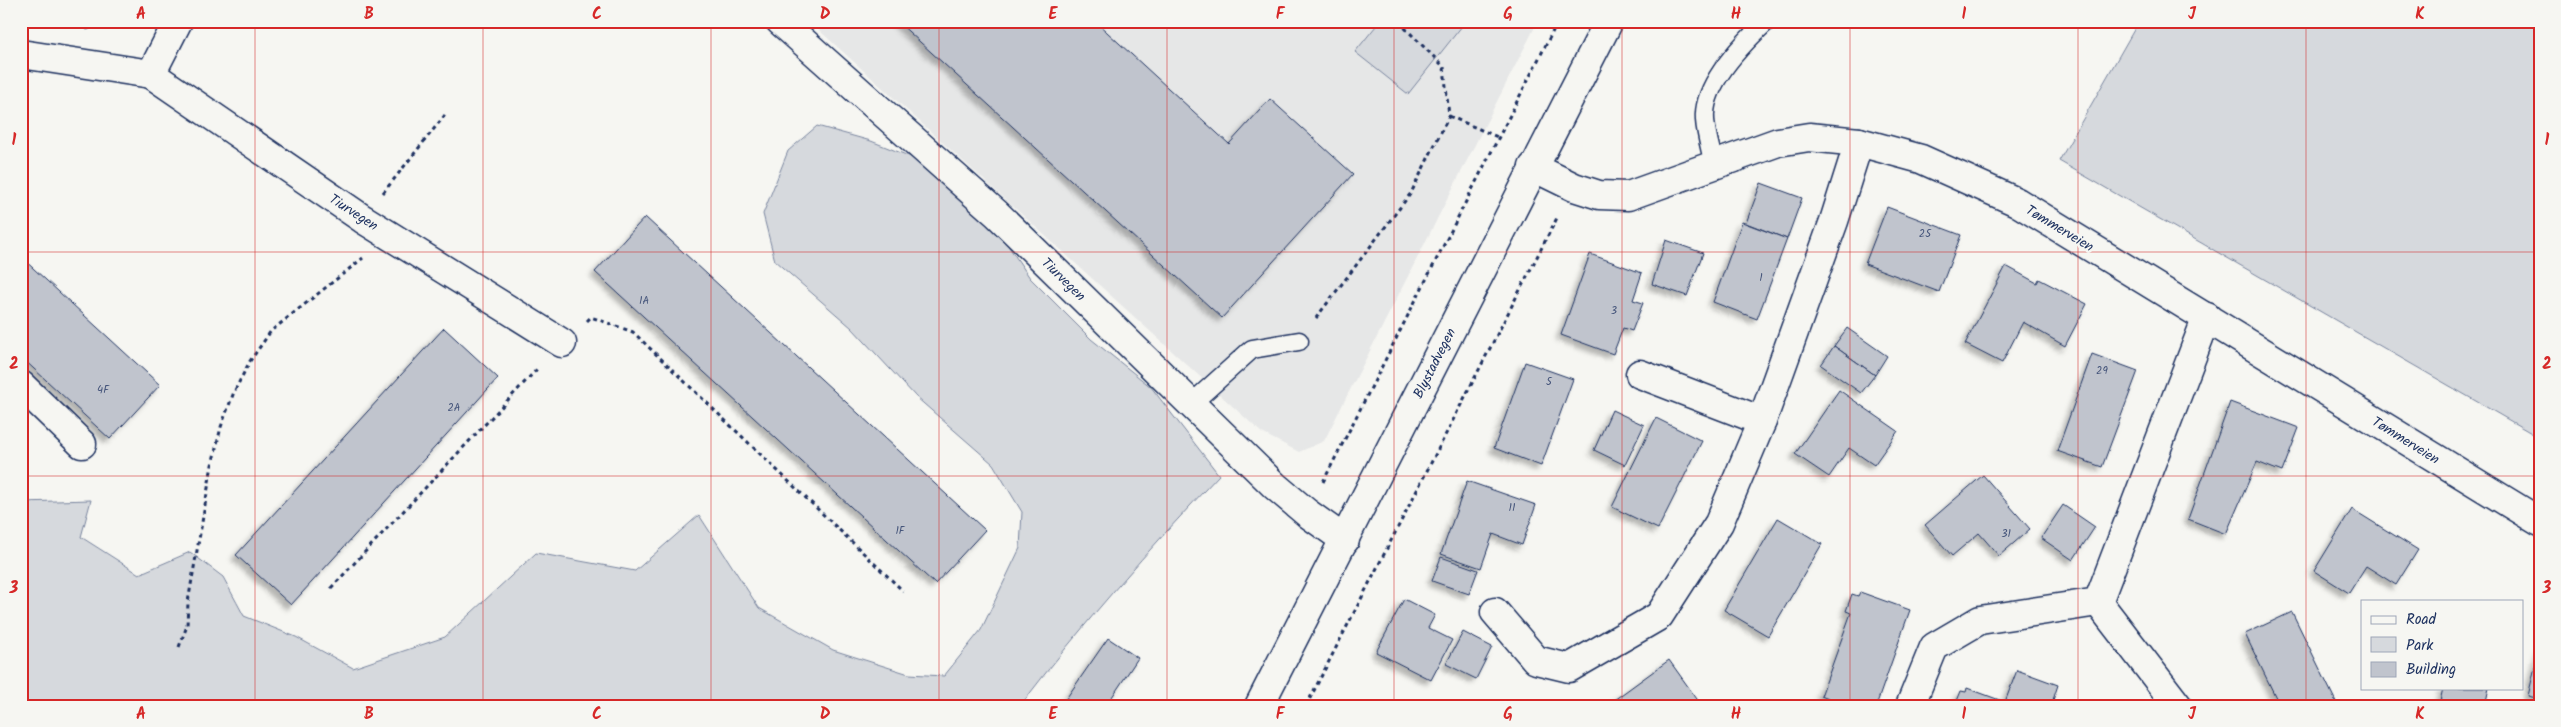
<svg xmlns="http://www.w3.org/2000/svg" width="2561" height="727" viewBox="0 0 2561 727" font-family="Kalam,sans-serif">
	<defs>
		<filter id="shadow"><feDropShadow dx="-4.5" dy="4.5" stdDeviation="2.5" flood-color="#0004"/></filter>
	</defs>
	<rect width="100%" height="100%" fill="#f6f6f2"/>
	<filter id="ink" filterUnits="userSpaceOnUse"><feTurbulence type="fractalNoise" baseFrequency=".02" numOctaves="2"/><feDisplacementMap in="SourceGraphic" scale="10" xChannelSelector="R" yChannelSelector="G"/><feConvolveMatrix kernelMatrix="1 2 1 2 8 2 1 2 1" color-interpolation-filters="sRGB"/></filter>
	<g filter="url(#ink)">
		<path fill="#e6e7e7" d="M809,21H1538L1324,441L1299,452L1262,433Z"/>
		<g fill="#d6d9dd" stroke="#78849e">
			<path d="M1380,21H1466L1408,94L1355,52Z"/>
			<path d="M2139,21H2540V438L2059,161Z"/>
			<path d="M817,126L871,141L929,164L984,210L1030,278L1091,339L1151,387L1219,475C1149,549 1082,625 1020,706H21V502L91,500L81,537L139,574L190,552L223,577L244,616L296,637L353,668L445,637L536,553L635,571L699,515L759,608L833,650L909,674L944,676L981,630L1020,548L1022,512L993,464L916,397L852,328L775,261L763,214L788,151Z"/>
		</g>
		<g fill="#c0c4cd" stroke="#1b2f5e" filter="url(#shadow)">
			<path d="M897,21H1095L1229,144L1270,99L1353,174L1222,318Z"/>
			<path d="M1761,183L1802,198L1787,239L1746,223Z"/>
			<path d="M1887,207L1961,235L1939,292L1865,264Z"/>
			<path d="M645,217L985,530L935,584L595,272Z"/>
			<path d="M1742,222L1787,239L1757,319L1713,302Z"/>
			<path d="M1666,240L1703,253L1687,296L1652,284Z"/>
			<path d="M1590,254L1642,273L1633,300L1643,303L1632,331L1623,328L1613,354L1561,335Z"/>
			<path d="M21,257L160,385L110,439L21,357Z"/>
			<path d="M2006,266L2037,283L2039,279L2087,304L2065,346L2023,322L2002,363L1965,344Z"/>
			<path d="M444,328L498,378L291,605L236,555Z"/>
			<path d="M1847,328L1887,356L1875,375L1834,346Z"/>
			<path d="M1834,346L1875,375L1861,393L1821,365Z"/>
			<path d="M2092,354L2138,371L2102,467L2057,451Z"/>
			<path d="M1525,362L1573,379L1541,466L1494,448Z"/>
			<path d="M1839,390L1898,431L1874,465L1849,448L1829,477L1795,454Z"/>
			<path d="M2230,402L2299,428L2282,472L2257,462L2226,534L2188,519Z"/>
			<path d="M1612,410L1644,425L1625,465L1594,450Z"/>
			<path d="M1656,418L1702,441L1658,529L1612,507Z"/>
			<path d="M1983,475L2030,529L1999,556L1979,533L1952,556L1925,525Z"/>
			<path d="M1467,481L1536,505L1522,545L1493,534L1481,568L1441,554Z"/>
			<path d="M2063,505L2095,527L2073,560L2041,538Z"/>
			<path d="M2352,509L2418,550L2396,585L2366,566L2349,593L2314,571Z"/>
			<path d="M1778,518L1822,544L1768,636L1724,610Z"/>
			<path d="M1441,557L1478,570L1469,594L1432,581Z"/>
			<path d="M1860,592L1910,610L1876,706H1846L1821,696L1851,613L1846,611L1852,594L1858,596Z"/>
			<path d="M1404,599L1435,615L1428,628L1452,640L1431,680L1376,652Z"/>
			<path d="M2292,612L2338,706H2280L2245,634Z"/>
			<path d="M1463,632L1492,647L1476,679L1446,664Z"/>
			<path d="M1108,638L1138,658L1106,706H1061Z"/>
			<path d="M2540,646V699L2528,696Z"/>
			<path d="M1669,660L1702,706H1610L1615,702L1614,700Z"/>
			<path d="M2017,670L2058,685L2051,706H1955L1961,691L1966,692L1967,688L2005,702Z"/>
			<path d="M2443,688H2489L2485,706H2439Z"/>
		</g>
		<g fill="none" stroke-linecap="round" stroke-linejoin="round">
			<g stroke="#1b2f5e" stroke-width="21">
				<g id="service">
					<path d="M1714,165C1711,150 1706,135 1705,120C1702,84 1743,43 1767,21"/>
					<path d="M1191,404L1252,349L1299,341"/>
				</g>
			</g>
			<g stroke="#1b2f5e" stroke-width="31">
				<g id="minor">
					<path d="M178,21L151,74L363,219L562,343"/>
					<path d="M780,21L997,214L1275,486L1307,513L1345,540"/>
					<path d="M21,54L151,74"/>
					<path d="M1533,167L1574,187L1599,195L1628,196L1778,142L1809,137L1859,142L1921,159L2017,202L2540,522"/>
					<path d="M1640,374L1762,421"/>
					<path d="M21,385L82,444"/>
					<path d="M2098,602L2178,706"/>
					<path d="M1495,612L1536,660L1569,668L1659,616L1719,523L1762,421L1834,221L1859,142"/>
					<path d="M1910,706L1934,647L1980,620L2098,602L2207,317"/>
				</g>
			</g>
			<g stroke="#1b2f5e" stroke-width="31">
				<path id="secondary" d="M1259,706L1609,21"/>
			</g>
			<g stroke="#1b2f5e" stroke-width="3" stroke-dasharray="4 4" stroke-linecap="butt">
				<path d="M86,21L88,30"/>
				<path d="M1449,116L1500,138"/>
				<path d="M383,193L445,115"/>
				<path d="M1316,318L1411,193L1449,116L1444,67L1398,21"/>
				<path d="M587,321L591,317L633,332L903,591"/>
				<path d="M1323,482L1558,21"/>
				<path d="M331,588L539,367"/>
				<path d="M179,647L187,626L188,602L212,465L221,427L234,392L250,361L271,331L363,258"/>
				<path d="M1306,706L1558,216"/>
			</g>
			<use href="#service" stroke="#f6f6f2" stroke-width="18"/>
			<use href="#minor" stroke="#f6f6f2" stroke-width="28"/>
			<use href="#secondary" stroke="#f6f6f2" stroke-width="28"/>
		</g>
	</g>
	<path fill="none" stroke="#d62828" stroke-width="1" stroke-opacity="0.55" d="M255,21V706M483,21V706M711,21V706M939,21V706M1167,21V706M1394,21V706M1622,21V706M1850,21V706M2078,21V706M2306,21V706M21,252H2540M21,476H2540"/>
	<g text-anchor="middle" stroke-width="5" stroke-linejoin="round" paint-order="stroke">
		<g font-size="11" fill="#44547a">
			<text x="1925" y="237">25</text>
			<text x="1761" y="281">1</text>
			<text x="644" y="304">1A</text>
			<text x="1614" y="314">3</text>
			<text x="2102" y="374">29</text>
			<text x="1549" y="385">5</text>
			<text x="103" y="393">4F</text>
			<text x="454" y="411">2A</text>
			<text x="1512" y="511">11</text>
			<text x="900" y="534">1F</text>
			<text x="2006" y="537">31</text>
		</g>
		<g font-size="14" fill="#1b2f5e" stroke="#f6f6f2">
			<text transform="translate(354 212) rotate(33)" y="5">Tiurvegen</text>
			<text transform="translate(2060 228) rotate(31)" y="5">Tømmerveien</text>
			<text transform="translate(1064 279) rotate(44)" y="5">Tiurvegen</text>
			<text transform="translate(1434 363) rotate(-63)" y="5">Blystadvegen</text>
			<text transform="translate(2406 440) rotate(32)" y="5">Tømmerveien</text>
		</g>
	</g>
	<rect width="2561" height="727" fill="none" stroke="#f6f6f2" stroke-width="55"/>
	<rect x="2361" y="600" width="162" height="90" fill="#f6f6f2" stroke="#9ea6b7"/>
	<rect x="2371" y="616" width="25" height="8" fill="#f6f6f2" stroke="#9ea6b7"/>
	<text x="2406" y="624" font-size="15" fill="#1b2f5e">Road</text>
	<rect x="2371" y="637" width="25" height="15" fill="#d6d9dd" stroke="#9ea6b7"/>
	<text x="2406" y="650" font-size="15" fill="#1b2f5e">Park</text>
	<rect x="2371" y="662" width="25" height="15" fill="#c0c4cd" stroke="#9ea6b7"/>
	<text x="2406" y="674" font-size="15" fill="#1b2f5e">Building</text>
	<rect x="28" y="28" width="2506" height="672" fill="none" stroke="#d62828" stroke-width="2"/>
	<g font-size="16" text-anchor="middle" font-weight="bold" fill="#d62828">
		<text x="141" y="19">A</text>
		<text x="369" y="19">B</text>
		<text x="597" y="19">C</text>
		<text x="825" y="19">D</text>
		<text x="1053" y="19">E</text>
		<text x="1280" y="19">F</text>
		<text x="1508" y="19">G</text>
		<text x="1736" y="19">H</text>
		<text x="1964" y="19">I</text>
		<text x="2192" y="19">J</text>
		<text x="2420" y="19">K</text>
		<text x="14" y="145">1</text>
		<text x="2547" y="145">1</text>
		<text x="14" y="369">2</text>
		<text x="2547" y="369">2</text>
		<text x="14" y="593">3</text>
		<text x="2547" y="593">3</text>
		<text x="141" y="719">A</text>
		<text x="369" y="719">B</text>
		<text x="597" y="719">C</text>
		<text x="825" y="719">D</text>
		<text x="1053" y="719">E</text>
		<text x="1280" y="719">F</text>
		<text x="1508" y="719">G</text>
		<text x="1736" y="719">H</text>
		<text x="1964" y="719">I</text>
		<text x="2192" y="719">J</text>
		<text x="2420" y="719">K</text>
	</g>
</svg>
